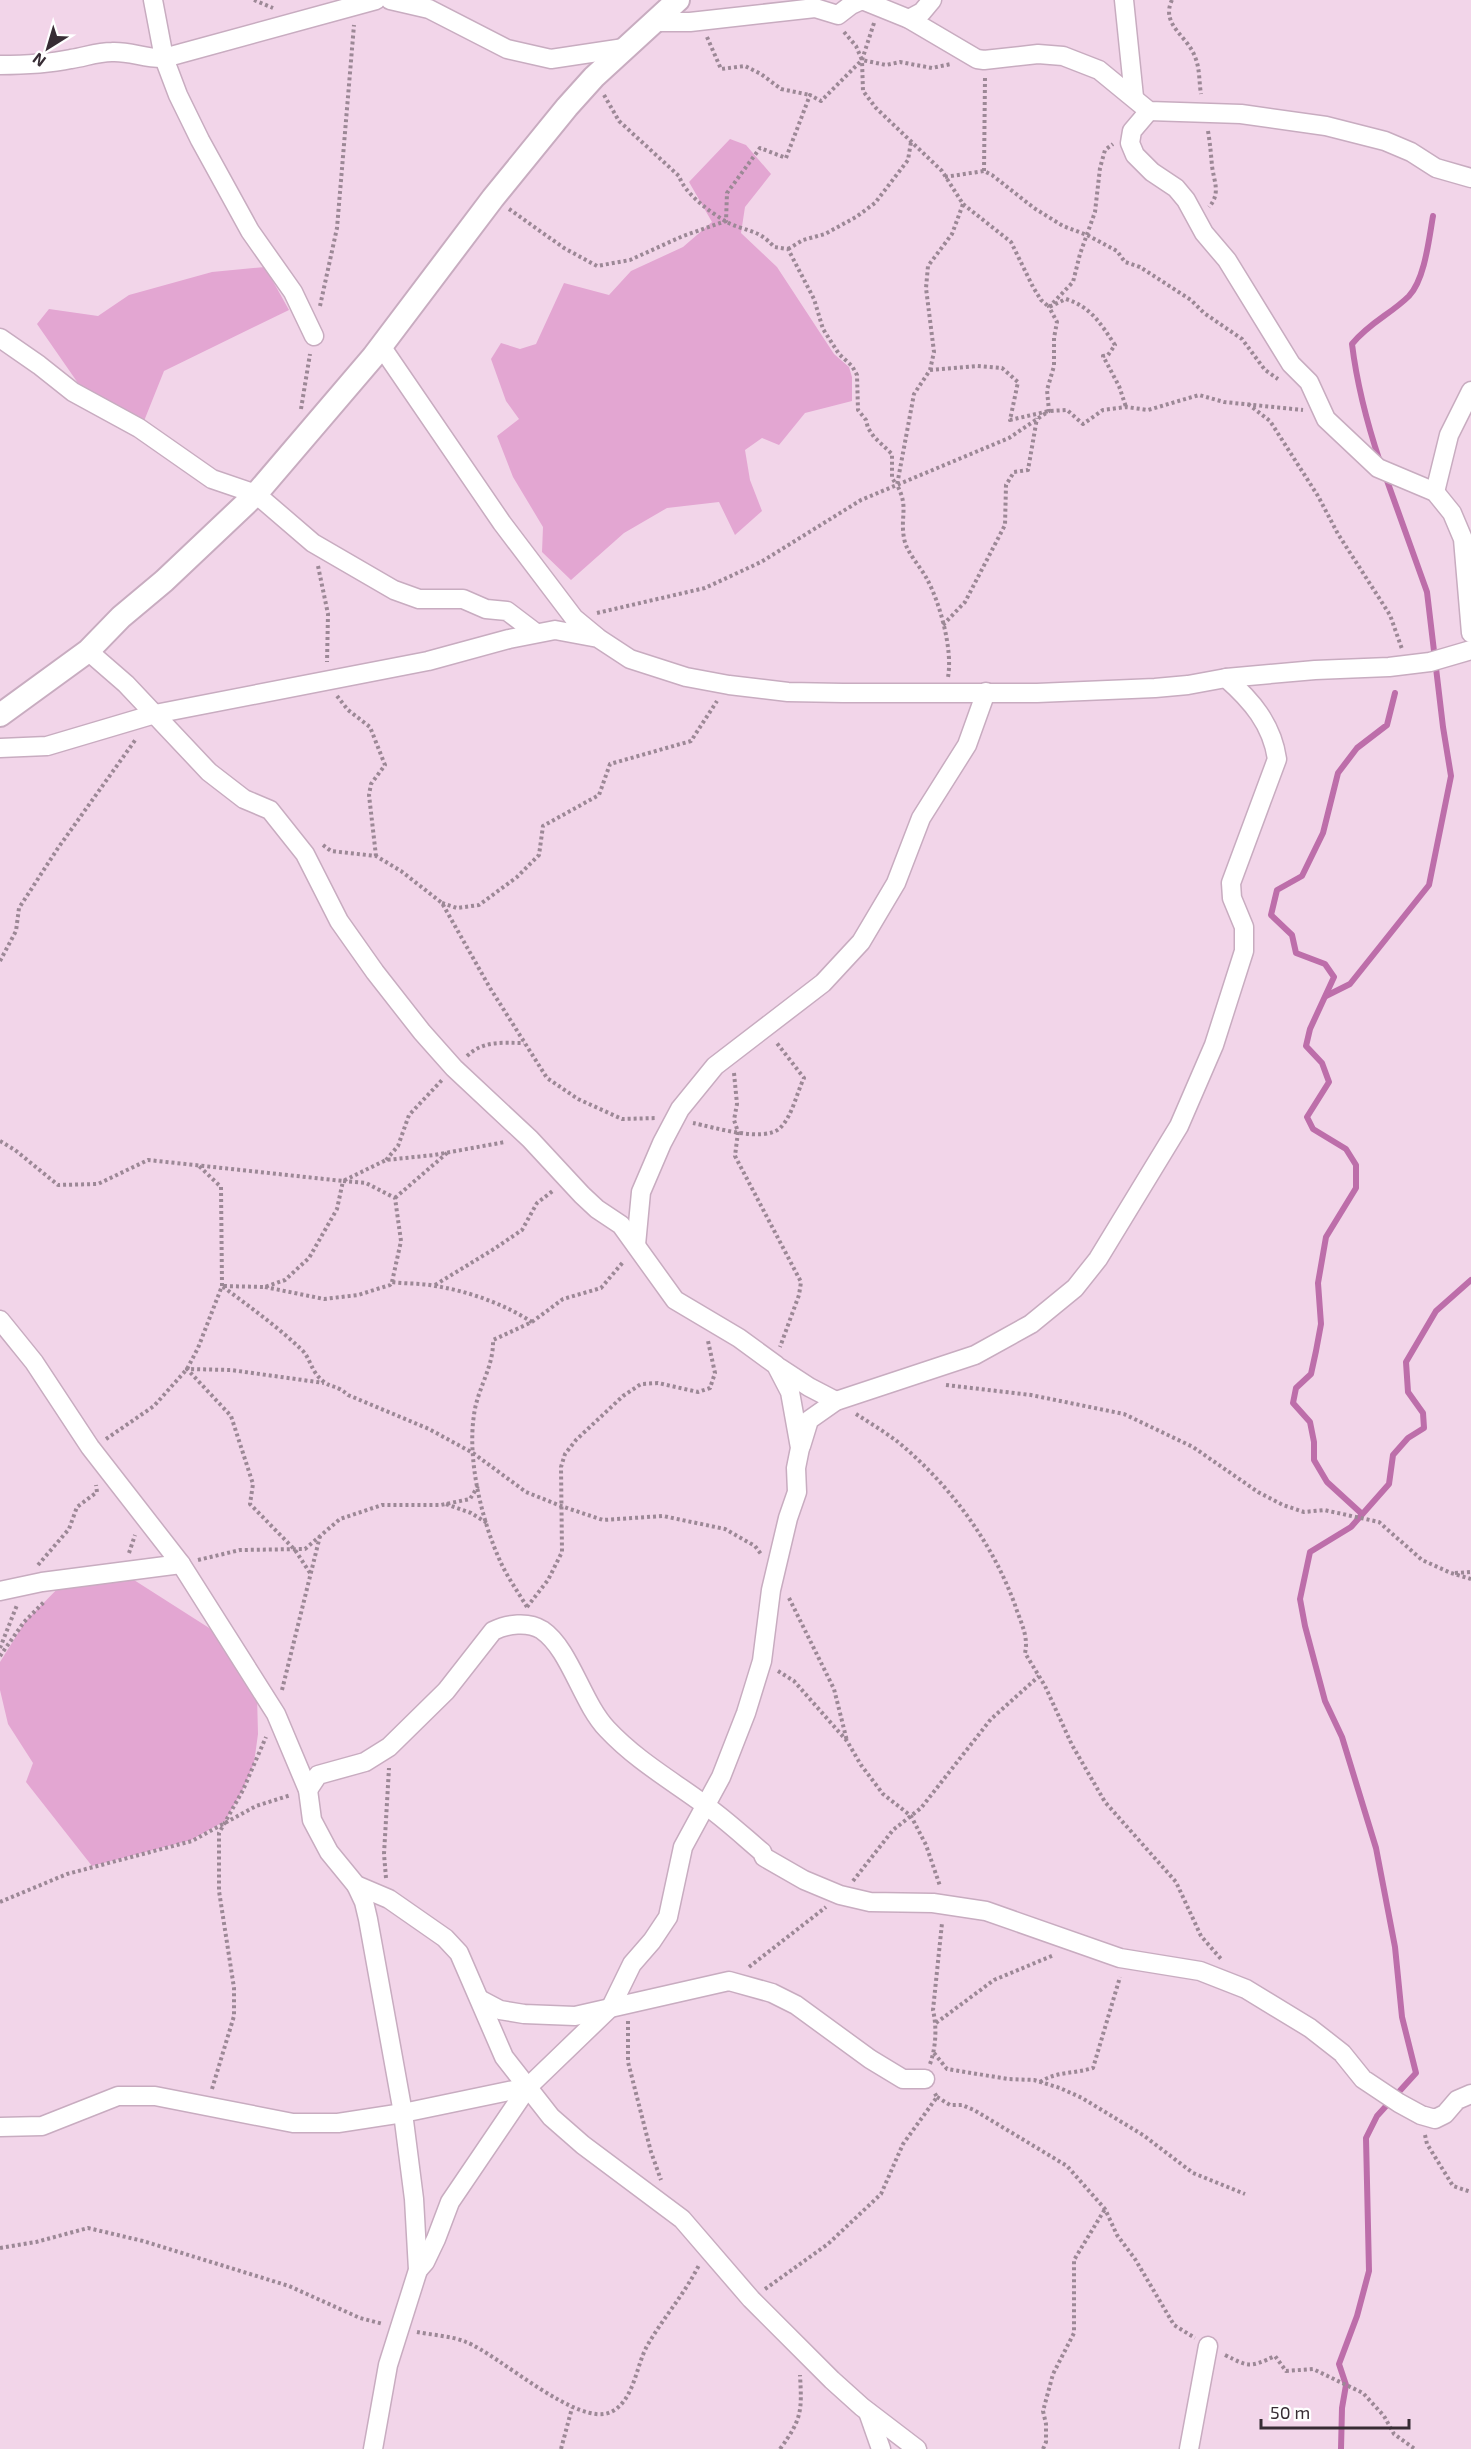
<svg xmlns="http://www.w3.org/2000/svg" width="1471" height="2449" viewBox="0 0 1471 2449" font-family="'Exo 2',sans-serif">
	<rect width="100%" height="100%" fill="#f2d5e9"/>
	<g fill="#e3a6d2">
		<path d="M730,139L746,145L771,174L745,207L741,233L777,267L834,354L849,367L852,377V401L805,413L779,445L762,438L745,450L750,480L762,511L735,535L719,502L667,508L624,533L571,580L542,552L543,527L513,477L497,436L519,419L506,401L491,359L501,343L520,349L536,344L564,283L609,295L631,271L683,247L712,222L689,182Z"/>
		<path d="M265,267L289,310L164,371L144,421L80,386L37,324L49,309L98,316L129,295L212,272Z"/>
		<path d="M123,1573L217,1633L224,1651L257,1695L258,1734L254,1763L243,1789L225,1821L191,1840L92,1866L26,1782L33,1763L8,1724L0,1690V1662L25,1622L66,1580Z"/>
	</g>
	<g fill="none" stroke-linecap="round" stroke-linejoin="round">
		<g stroke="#bd6eaa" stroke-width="6">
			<path d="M1380,462C1367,423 1357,385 1352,344C1370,322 1391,314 1409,296C1425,279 1429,238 1433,216"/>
			<path d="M1326,996L1350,984L1429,885L1451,776L1443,727L1427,592L1385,475"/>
			<path d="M1362,1514L1327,1482L1314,1460V1442L1310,1422L1293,1403L1296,1388L1311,1374L1316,1351L1321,1324L1318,1283L1326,1237L1356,1188V1165L1346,1149L1313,1129L1307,1117L1329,1082L1322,1063L1306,1046L1310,1029L1334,977L1325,964L1296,953L1292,935L1271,915L1277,890L1302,876L1323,833L1338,773L1357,748L1387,725L1395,693"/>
			<path d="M1341,2449L1342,2408L1346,2385L1339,2364L1357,2316L1369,2271L1366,2138L1377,2116L1416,2073L1402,2017L1395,1947L1376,1848L1342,1737L1325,1701L1305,1626L1300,1599L1310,1552L1351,1527L1389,1484L1393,1455L1408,1438L1424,1428L1423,1413L1408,1392L1406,1362L1436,1311L1471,1280"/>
		</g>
		<g stroke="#c8acc0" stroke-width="21">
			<g id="minor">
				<path d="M153,0L164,58L178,95L200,140L250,231L293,292L314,336"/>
				<path d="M390,0L429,9L507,49L551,59L624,48"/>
				<path d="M1124,0L1134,97"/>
				<path d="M909,19L922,12L932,0"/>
				<path d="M652,22H690L815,8L838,15L851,5L862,0L909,19L977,59L984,60L1038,54L1063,56L1099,70L1149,111L1241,114L1326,126L1385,141L1411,152L1436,168L1471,178"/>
				<path d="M0,65C24,65 47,64 71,59C85,57 97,52 112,52C130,51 146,59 164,58L376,0"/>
				<path d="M1149,111L1132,131L1130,143L1135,155L1152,172L1176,188L1186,200L1204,233L1227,260L1291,364L1309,382L1326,419L1378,468L1435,492L1452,513L1463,539L1471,633"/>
				<path d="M0,338L39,365L73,392L139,428L212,479L256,494L313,543L394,590L419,599H463L486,609L507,611L536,633"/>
				<path d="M381,346L502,523L574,618L597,637"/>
				<path d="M1435,492L1449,435L1471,391"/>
				<path d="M88,651L126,684L209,772L244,799L270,810L305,854L339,921L375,972L422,1032L454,1068L530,1139L582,1195L597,1209L621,1225L675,1300L739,1338L776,1365L790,1392L800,1448L796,1468L797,1492L788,1518L771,1590L762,1661L746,1713L721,1777L683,1847L668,1917L652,1941L632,1964L611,2007L528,2087L450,2202L436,2239L425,2262L418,2270"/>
				<path d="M0,748L47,746L155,714L428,661L509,639L555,630L598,638L630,659L686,677L729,685L788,692L843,693H1037L1155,688L1188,685L1226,678L1315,670L1389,667L1430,662L1471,650"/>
				<path d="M636,1245L641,1192L662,1143L680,1109L715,1066L823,983L861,942L896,883L921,818L967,745L986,692"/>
				<path d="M0,1320L34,1362L90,1447L181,1564L276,1714L308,1790L312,1820L329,1852L356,1885L389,1899L445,1938L459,1953L504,2057L551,2117L583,2145L682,2219L751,2299L832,2380L862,2407L917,2449"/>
				<path d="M780,1368L809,1387L836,1401"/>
				<path d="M801,1446L809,1420L836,1401L975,1355L1031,1324L1075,1288L1098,1259L1179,1126L1214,1045L1244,951V927L1232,898L1231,883L1277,759C1272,724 1251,700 1226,678"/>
				<path d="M0,1591L42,1582L181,1564"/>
				<path d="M308,1790L318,1775L365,1762L389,1747L446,1691L493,1631C507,1624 528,1621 542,1630C570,1649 582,1703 607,1729C636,1760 671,1780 705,1805C725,1819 743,1836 762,1852L764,1857L804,1880L840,1895L870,1902L933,1903L986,1911L1120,1958L1200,1971L1246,1989L1310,2028L1342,2053L1363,2079L1399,2103L1421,2115L1435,2119L1445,2114L1457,2100L1471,2094"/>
				<path d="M356,1885L364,1902L368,1919L403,2113L414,2199L418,2270L388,2365L373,2449"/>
				<path d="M481,2000L500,2010L524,2014L575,2016L729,1981L772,1993L796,2005L870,2059L903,2079H925"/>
				<path d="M0,2127L42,2126L118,2096H155L293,2123H338L403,2113L528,2087"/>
				<path d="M868,2412L881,2449"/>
				<path d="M1189,2449L1208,2346"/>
			</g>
		</g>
		<g stroke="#c8acc0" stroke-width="26">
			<path id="tertiary" d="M0,715L88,651L121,617L164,581L256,494L373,357L493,198L567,107L594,77L678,0"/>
		</g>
		<g stroke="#9c8896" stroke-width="4" stroke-dasharray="3 3" stroke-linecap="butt">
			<path d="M254,0L273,8"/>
			<path d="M1172,0C1160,25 1188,36 1195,57C1200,68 1199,83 1201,94"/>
			<path d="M874,23L862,60L863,91L876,108L942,171L963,204L952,234L928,266L926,288L934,352L930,370L914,394L897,485C909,507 900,516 904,538C906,552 920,566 927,579C940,603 953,650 948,677"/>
			<path d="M844,32L856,46L862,60L886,65L900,62L932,68L951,64"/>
			<path d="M707,37L721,69L745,66L761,74L781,89L810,95"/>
			<path d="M604,95L619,121L679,176C685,194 709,211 725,221C744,232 758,228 774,247L788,249L814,299L823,329L839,354L852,366L857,375L858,410L866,420L868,428L874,437L892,454V478L896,484"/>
			<path d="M1208,131C1210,143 1211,154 1212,166C1214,182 1221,193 1209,207"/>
			<path d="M984,171L985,78"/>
			<path d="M945,177L984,171L992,175L1034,208L1063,226L1087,235L1117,251L1125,262L1140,267L1191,300L1204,313L1242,339L1265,370L1278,379"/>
			<path d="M963,204L1011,242L1033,287L1041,300L1049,307L1066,299C1091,307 1101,324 1115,345L1108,355L1103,356L1119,386L1126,407"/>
			<path d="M509,209L564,248L597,266L630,260L683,236L726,221L727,193L760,148L786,158L810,95L821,101L862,60"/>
			<path d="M788,249L803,240L825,234L856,217L875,203L908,160L911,142"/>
			<path d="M320,306L337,228L354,25"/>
			<path d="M930,370L977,366L1002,368L1018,382L1010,420L1049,411L1067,410L1083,424L1103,410L1126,407L1148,410L1199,395L1224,402L1303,410"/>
			<path d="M1248,404L1270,421L1318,496L1338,534L1390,615L1402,649"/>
			<path d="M301,409L310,354"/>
			<path d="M318,566L328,614L327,662"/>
			<path d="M597,613L705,588L761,562L861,500L1009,438L1049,411L1047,390L1054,366V338L1057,322L1049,307L1073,282L1080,254L1095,212L1100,168L1105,150L1113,144"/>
			<path d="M943,625L965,602L1005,525L1006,485L1014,472L1028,470L1037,418"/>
			<path d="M337,696L348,710L370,727L385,765L371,784L369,795L376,856"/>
			<path d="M323,845L331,851L376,856L401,871L442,903L490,988L547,1078L578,1099L622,1119L656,1118"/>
			<path d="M442,903L457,908L479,905L517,877L539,855L543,826L599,795L610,764L691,741L717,701"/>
			<path d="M0,961L16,931L19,908L58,848L136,739"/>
			<path d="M467,1056C484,1040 502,1043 524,1043"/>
			<path d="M734,1073L737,1104L734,1120L738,1132L735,1156L801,1282L799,1295L780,1347"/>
			<path d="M693,1123C713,1127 764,1143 780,1128C792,1117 797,1092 804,1078L776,1042"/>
			<path d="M0,1141L15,1150L58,1185L98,1184L148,1160L343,1181L386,1160L434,1155L505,1142"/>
			<path d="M386,1160L398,1146L409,1115L442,1080"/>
			<path d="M395,1198L447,1153"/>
			<path d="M392,1282L401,1241L395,1198L366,1183L343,1181L337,1209L309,1258L285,1280L265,1287L222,1286C250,1307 278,1327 303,1351C311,1360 311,1372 324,1382C332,1388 337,1385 348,1395L429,1429L473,1453L526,1492L561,1506L603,1520L663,1516L725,1529L755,1546L761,1554"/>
			<path d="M435,1285L494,1249L522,1230L537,1203L554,1190"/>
			<path d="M265,1287L324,1299L358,1295L390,1285L392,1282C406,1284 421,1283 435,1286C468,1291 504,1304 532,1322"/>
			<path d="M946,1385L1031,1395L1124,1414L1193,1447L1258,1492L1283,1505L1304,1512L1324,1510L1379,1522L1422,1560L1451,1573L1471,1579"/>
			<path d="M856,1414C870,1423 885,1432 898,1442C950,1485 992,1542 1015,1605C1020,1621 1029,1636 1025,1653L1045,1686L1072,1745L1105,1802L1176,1882L1201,1936L1221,1959"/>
			<path d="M106,1439L154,1406L187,1369L198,1348L222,1286L221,1187L198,1165"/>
			<path d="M446,1504L471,1513L487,1523"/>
			<path d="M129,1553L135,1535"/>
			<path d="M198,1560L240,1550L305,1549L340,1519L382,1505H441L470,1499L478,1486"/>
			<path d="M38,1565L69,1529L77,1507L97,1492L96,1485"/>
			<path d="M310,1573L295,1550L250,1504L253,1484L231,1416L187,1369L231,1370L324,1383"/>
			<path d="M1455,1573L1471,1572"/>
			<path d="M789,1598L834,1689L847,1741"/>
			<path d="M527,1607C518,1592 508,1578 501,1563C482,1522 467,1460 474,1415C477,1389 494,1367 493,1340L532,1322L563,1299L601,1288L624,1261"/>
			<path d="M527,1607L548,1580L562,1552L561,1467L565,1454L576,1440L623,1396L641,1384L658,1383L698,1392L710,1388L715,1373L708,1341"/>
			<path d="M0,1648L17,1605"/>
			<path d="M0,1656L24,1622L45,1601"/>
			<path d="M778,1671L794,1681L847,1741L861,1765L883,1794L911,1816L926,1845L940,1886"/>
			<path d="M282,1690L320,1536"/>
			<path d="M386,1878L384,1854L389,1768"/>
			<path d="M853,1881L893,1830L921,1808L991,1719L1039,1676"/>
			<path d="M0,1902L67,1874L192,1841L256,1806L291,1795"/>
			<path d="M749,1967L826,1907"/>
			<path d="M628,2021V2062L651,2152L661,2180"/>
			<path d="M936,2023L994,1980L1054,1955"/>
			<path d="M934,2053L947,2069L1008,2079L1034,2080L1060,2088L1082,2098L1143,2135L1193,2173L1245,2194"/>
			<path d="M930,2064C936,2047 937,2028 933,2010L942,1923"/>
			<path d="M1040,2082C1057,2071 1074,2074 1093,2068L1120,1977"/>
			<path d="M212,2089L234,2016V1988L219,1891V1833L243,1790L266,1737"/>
			<path d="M937,2097L950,2105H962L974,2110L1067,2166L1105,2209L1117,2235L1135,2259L1174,2325L1195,2338"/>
			<path d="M1425,2135L1427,2144L1453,2186L1471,2192"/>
			<path d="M0,2248L36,2242L88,2228L143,2241L289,2286L360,2318L383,2324"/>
			<path d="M765,2289L828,2244L881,2194L903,2144L937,2097L934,2092"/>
			<path d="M417,2332C432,2335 452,2336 466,2342C498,2354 578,2428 611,2412C634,2401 636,2366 647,2346C663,2318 684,2295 699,2265"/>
			<path d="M1225,2355C1249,2367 1249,2368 1275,2356L1286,2371L1313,2369L1363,2393L1384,2416L1394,2434L1415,2449"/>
			<path d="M561,2449L572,2408"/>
			<path d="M780,2449C802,2419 802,2411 800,2375"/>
			<path d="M1043,2449L1046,2442V2424L1043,2411L1046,2400L1053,2374L1074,2333V2260L1105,2209"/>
		</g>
		<use href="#minor" stroke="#fff" stroke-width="18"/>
		<use href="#tertiary" stroke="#fff" stroke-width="22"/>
	</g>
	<g transform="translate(48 48) rotate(217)" stroke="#ffffff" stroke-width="4.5" paint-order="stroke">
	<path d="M0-4.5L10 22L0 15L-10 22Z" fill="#372c34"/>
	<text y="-9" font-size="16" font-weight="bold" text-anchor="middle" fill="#372c34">N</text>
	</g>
	<path d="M1261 2419v9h148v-9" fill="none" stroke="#372c34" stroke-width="3"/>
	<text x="1270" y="2419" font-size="18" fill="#372c34" stroke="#ffffff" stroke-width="4.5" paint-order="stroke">50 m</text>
</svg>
